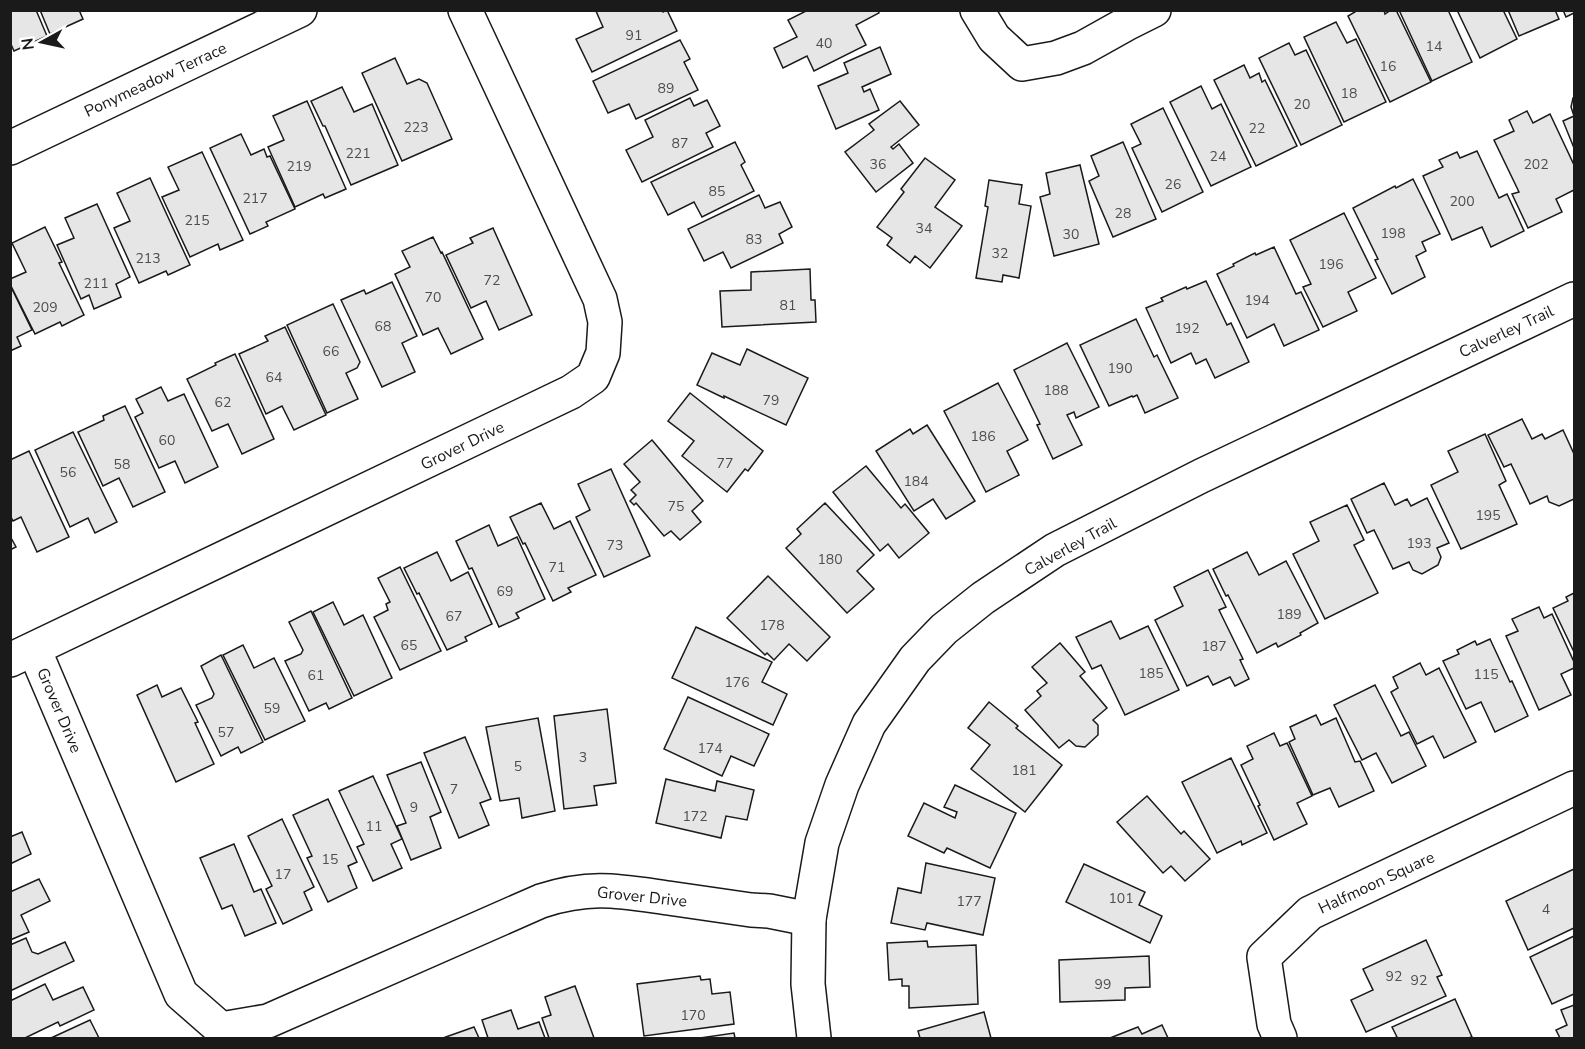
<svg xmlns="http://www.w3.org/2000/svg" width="1585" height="1049" viewBox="0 0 1585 1049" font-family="'Nunito Sans',sans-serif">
	<rect width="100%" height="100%" fill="#fff"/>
	<g fill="#e6e6e6" stroke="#1a1a1a" stroke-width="1.5">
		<path d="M10,10H36L47,36L14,51L10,42Z"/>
		<path d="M40,10H79L83,19L50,34Z"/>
		<path d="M598,10H662L663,12L667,10L677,31L592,72L576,39L603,27L596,11Z"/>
		<path d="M808,10H878L879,13L856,25L866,45L814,71L807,56L783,68L774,48L797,37L788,20Z"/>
		<path d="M1358,10H1384L1385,14L1391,10H1396L1431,82L1390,102L1348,16Z"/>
		<path d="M1399,10H1448L1472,62L1432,81Z"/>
		<path d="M1457,10H1503L1517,39L1480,58Z"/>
		<path d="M1508,10H1555L1559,19L1519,36Z"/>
		<path d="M1563,10H1574V13L1566,17Z"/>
		<path d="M1336,22L1347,43L1356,39L1386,102L1344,122L1304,37Z"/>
		<path d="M680,40L690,59L684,62L698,90L636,119L629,104L608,113L593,81Z"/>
		<path d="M1289,43L1295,55L1306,50L1342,125L1301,145L1259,58Z"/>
		<path d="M880,47L891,74L862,87L864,92L870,89L879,110L836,129L818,86L848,73L844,63Z"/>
		<path d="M395,58L407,84L419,79L427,83L452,139L402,161L362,73Z"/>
		<path d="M1244,65L1250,78L1259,73L1262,82L1265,80L1297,146L1256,166L1214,80Z"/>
		<path d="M1201,86L1212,109L1221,104L1251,167L1211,186L1170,102Z"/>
		<path d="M342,87L354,112L372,104L398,165L351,185L325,126H323L311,101Z"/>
		<path d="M690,98L694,106L707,100L720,126L706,133L713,147L642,182L626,150L653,137L645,120Z"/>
		<path d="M1573,98H1574V148L1563,121L1574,116L1571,107Z"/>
		<path d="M307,101L346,189L325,198L323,194L295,207L268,147L284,140L273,116Z"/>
		<path d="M900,101L919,125L891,147L893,149L899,144L913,163L876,192L845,152L874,130L869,124Z"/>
		<path d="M1163,108L1203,192L1162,212L1132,148L1141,144L1131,124Z"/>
		<path d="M1527,111L1533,123L1550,114L1574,165V190L1556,199L1562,212L1528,228L1512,194L1519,192L1494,140L1514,131L1509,120Z"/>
		<path d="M241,134L251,155L264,149L267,157L270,156L295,209L266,222L268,226L250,234L210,148Z"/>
		<path d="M735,142L745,162L741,165L754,191L702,217L694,202L668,215L651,182Z"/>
		<path d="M1123,142L1156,219L1113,237L1089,181L1099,176L1091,156Z"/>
		<path d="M1477,151L1499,198L1507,194L1524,231L1491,247L1482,227L1452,240L1423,176L1443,167L1439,160L1457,152L1460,158Z"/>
		<path d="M202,152L243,240L220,250L218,244L190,257L162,197L179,190L168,167Z"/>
		<path d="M925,158L955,180L935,207L962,226L930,268L915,256L910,263L887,245L892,238L877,227L904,192L901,189Z"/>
		<path d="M1080,165L1099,244L1054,256L1040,197L1050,194L1046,173Z"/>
		<path d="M150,178L190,265L168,275L166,271L139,283L114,228L130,221L117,193Z"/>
		<path d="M1413,179L1440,234L1422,242L1426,251L1416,256L1425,277L1392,294L1375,260L1378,259L1353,208L1395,186L1396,188Z"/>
		<path d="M989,180L1022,185L1019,204L1031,206L1019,278L1003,275L1002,282L976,278L988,207L985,206Z"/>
		<path d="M759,195L765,208L780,202L792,227L779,234L783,243L731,268L723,252L704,261L688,229Z"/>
		<path d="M97,204L130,277L116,284L121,297L94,309L89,295L81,299L57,245L74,238L65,218Z"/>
		<path d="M1344,213L1376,278L1348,292L1357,311L1323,327L1303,287L1311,284L1290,240Z"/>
		<path d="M45,227L62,262L59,263L84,315L62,326L60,322L35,334L10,284V279L26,272L12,243Z"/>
		<path d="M493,228L532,315L499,330L486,301L471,308L446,255L473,243L470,238Z"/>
		<path d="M433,237L441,253L442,252L483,339L451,354L438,328L423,335L395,274L410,267L402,251Z"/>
		<path d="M1274,247L1296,294L1301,292L1319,330L1284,346L1274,324L1247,338L1217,274L1234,266L1233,264L1255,253L1256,255Z"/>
		<path d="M810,269L811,300H815L816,322L722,327L720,291L751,290V272Z"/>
		<path d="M1206,281L1227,325L1231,323L1249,362L1215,378L1206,359L1196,364L1191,353L1171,363L1146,308L1163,301L1161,298L1186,287L1187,289Z"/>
		<path d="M392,282L417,336L402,343L415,372L382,387L341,300L364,290L366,294Z"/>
		<path d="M10,285L32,330L17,337L21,346L10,351Z"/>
		<path d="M333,304L360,362L357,368L346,373L358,399L327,413L287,325Z"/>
		<path d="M1136,319L1154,357L1157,355L1178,398L1145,413L1137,395L1133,397L1132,396L1109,406L1080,345Z"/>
		<path d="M285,327L326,415L294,430L282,406L266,414L239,354L268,341L265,336Z"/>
		<path d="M1067,343L1099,407L1076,418L1074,412L1067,415L1082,445L1053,459L1037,425L1040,424L1014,370Z"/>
		<path d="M747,349L808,378L786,425L724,396V398L697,385L712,353L740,365Z"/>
		<path d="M235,354L274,439L242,454L228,424L212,431L187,379L216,365L215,363Z"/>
		<path d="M998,383L1028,440L1007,451L1019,475L986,492L944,411Z"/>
		<path d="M161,387L168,401L184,394L218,467L185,483L175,461L159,468L135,417L143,413L136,399Z"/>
		<path d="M690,393L763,451L748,471L745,469L727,492L682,456L694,441L668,421Z"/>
		<path d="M125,406L165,492L133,507L119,478L103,486L78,432L104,420L103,416Z"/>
		<path d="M1522,419L1532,439L1542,434L1545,439L1563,430L1574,454V499L1559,506L1549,502L1547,496L1530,504L1511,464L1504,467L1488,435Z"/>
		<path d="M927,425L975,501L946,519L933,499L914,511L876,451L910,429L913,434Z"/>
		<path d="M73,432L117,522L95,533L88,518L70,527L35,450Z"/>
		<path d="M1485,434L1506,481L1499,485L1517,524L1461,549L1431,485L1458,472L1448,451Z"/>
		<path d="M652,440L703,501L692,511L701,522L680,540L671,531L664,536L636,503L634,505L630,501L636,495L631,490L640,482L624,464Z"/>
		<path d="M29,451L69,537L37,552L21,517L13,521L10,515V460Z"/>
		<path d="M866,466L901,508L905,504L929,533L899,558L888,544L880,551L833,492Z"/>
		<path d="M611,469L650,556L604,577L576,517L590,510L578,484Z"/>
		<path d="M1384,483L1395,505L1407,499L1411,506L1427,498L1449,543L1437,548L1441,557L1438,565L1422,574L1413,570L1409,562L1393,569L1374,530L1367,533L1351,499Z"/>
		<path d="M541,503L554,529L570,521L596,575L568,588L571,592L553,601L525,543L523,544L510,517Z"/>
		<path d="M825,503L874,555L857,571L874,589L847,613L786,548L801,534L797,529Z"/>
		<path d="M1347,505L1364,540L1354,545L1378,593L1325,619L1293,554L1319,541L1310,522Z"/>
		<path d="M489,525L498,546L517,537L545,599L516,613L519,618L499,627L472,568L469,569L456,541Z"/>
		<path d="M10,536L16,547L10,550Z"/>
		<path d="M437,552L451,581L468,572L492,624L465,637L467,641L447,650L419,593L417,594L404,568Z"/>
		<path d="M1247,552L1259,575L1286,561L1318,623L1300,633L1301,635L1278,647L1276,643L1257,653L1228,595L1226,596L1213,569Z"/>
		<path d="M400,567L441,651L400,670L374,617L388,610L386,604L390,602L378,578Z"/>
		<path d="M1208,570L1226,607L1219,610L1243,659L1240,660L1249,679L1235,686L1230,677L1213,685L1208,676L1187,686L1155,620L1183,606L1174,587Z"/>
		<path d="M768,576L830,637L807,661L789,644L774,660L767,653L765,655L727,618Z"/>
		<path d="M1574,593V652L1553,608L1568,601L1566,597Z"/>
		<path d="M333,602L344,625L363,615L392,678L354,696L313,612Z"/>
		<path d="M1539,607L1544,618L1552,614L1574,662V668L1561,674L1571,695L1539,710L1506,636L1518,631L1512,619Z"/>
		<path d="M311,611L352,698L329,709L326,703L309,711L285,661L301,654L303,650L289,622Z"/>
		<path d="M1111,621L1120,639L1148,626L1179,690L1125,715L1101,665L1092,669L1076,637Z"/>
		<path d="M696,627L772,662L762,682L787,694L773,725L672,678Z"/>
		<path d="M1490,639L1510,682L1512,681L1528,716L1495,732L1481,702L1466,709L1443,661L1459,654L1457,650L1475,641L1477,645Z"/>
		<path d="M1060,643L1085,672L1080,676L1107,708L1093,720L1098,725V735L1085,747L1076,746L1069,740L1059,748L1025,710L1041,696L1037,691L1047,683L1032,667Z"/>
		<path d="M243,645L254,668L274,658L305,721L265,740L223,655Z"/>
		<path d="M221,655L263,742L241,753L238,747L221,756L196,705L212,698L214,694L201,666Z"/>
		<path d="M1420,663L1426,675L1439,668L1476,742L1444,758L1433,736L1417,744L1391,692L1398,688L1393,677Z"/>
		<path d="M157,685L162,697L181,688L198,722L195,723L214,764L176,782L137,695Z"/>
		<path d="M1375,685L1401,736L1409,732L1426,766L1392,783L1376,753L1362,760L1334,705Z"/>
		<path d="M688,697L769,734L754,766L731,756L722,776L664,749Z"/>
		<path d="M989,702L1018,726L1016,728L1062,765L1025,812L971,769L990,745L968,728Z"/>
		<path d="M607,709L616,783L594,786L597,805L564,809L554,716Z"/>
		<path d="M1316,715L1321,725L1336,718L1355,762L1360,761L1374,791L1339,807L1330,788L1313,795L1289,742L1295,739L1290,727Z"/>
		<path d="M538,718L555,811L522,818L519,798L500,801L486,727Z"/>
		<path d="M1274,733L1280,746L1287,743L1312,796L1297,803L1307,824L1274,840L1258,806L1260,805L1241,765L1253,759L1247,746Z"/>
		<path d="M465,737L491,799L480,803L489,825L459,838L424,753Z"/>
		<path d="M1231,758L1267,833L1242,845L1241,841L1217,853L1182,782Z"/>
		<path d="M421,762L441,812L430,817L441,848L411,860L397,826L406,823L387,775Z"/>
		<path d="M373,776L402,839L391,844L402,868L373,881L357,847L364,844L339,791Z"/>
		<path d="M666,779L715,791L717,781L754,790L747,820L726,816L721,838L656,823Z"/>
		<path d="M955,785L1016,813L990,868L947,848L944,853L908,836L924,803L955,818L957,812L944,807Z"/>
		<path d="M1147,796L1181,834L1184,831L1210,859L1185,881L1171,866L1163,873L1117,822Z"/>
		<path d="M328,799L357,862L348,866L357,888L328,902L307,858L312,856L293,815Z"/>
		<path d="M282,819L314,887L304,892L312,910L283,924L266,889L272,886L248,836Z"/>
		<path d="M22,832L31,854L10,864V837Z"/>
		<path d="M234,844L254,892L261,889L276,923L245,936L232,905L222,909L200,858Z"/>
		<path d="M926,863L995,878L983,935L927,923L925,930L891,923L898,888L921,893Z"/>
		<path d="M1084,864L1145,892L1139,905L1162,916L1150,943L1066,902Z"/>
		<path d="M1574,869V928L1528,950L1506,901Z"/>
		<path d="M39,879L50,901L21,915L29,932L10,940V892Z"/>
		<path d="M1574,936V994L1552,1004L1530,957Z"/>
		<path d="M26,938L32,952L38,954L65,942L74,961L10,991V945Z"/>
		<path d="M1426,940L1442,975L1437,977L1446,996L1366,1032L1351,1000L1373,990L1363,969Z"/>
		<path d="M927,941L928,947L976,945L978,1004L909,1008V986H902V979L889,980L887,943Z"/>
		<path d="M1149,956L1150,987L1125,988V1000L1060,1002L1059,960Z"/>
		<path d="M700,976L701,980L710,979L712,994L730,992L734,1024L644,1036L637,984Z"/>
		<path d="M45,984L53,1000L83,987L94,1010L60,1026L58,1022L25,1038H10V1001Z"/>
		<path d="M575,986L594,1038H549L542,1018L551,1015L545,997Z"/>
		<path d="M1455,999L1472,1037L1468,1038H1394L1397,1037L1392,1027Z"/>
		<path d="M1574,1005V1038H1560L1556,1030L1567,1025L1561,1010Z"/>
		<path d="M511,1010L518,1029L539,1022L545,1038H488L482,1020Z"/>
		<path d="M984,1012L991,1038H920L918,1031Z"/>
		<path d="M90,1020L99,1038H51Z"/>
		<path d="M1162,1025L1168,1038H1110L1138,1027L1142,1034Z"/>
		<path d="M474,1027L479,1038H443Z"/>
		<path d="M734,1033L735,1038H700Z"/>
	</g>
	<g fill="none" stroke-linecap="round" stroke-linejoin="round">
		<g stroke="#1a1a1a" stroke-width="36">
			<g id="street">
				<path d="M977,10L994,38L1022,64L1056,58L1083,48L1126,24L1154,10"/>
				<path d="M10,148L300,10"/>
				<path d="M34,649L181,994L221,1029L268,1021L541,901C591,885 618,891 668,898C696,902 723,906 751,910L769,911L809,919"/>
				<path d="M10,660L571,392L593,377L603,353L605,322L600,299L465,10"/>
				<path d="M814,1038L808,984L809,919L822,843L842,785L869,724L915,659L944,629L983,598L1055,550L1201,476L1574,299"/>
				<path d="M1280,1038L1274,1024L1264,957L1310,913L1574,788"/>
			</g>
		</g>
		<use href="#street" stroke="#fff" stroke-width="33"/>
	</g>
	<g text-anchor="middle" stroke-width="4.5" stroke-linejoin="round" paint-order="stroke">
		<g font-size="14" fill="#4d4d4d">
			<text x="634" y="40">91</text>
			<text x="824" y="48">40</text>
			<text x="1434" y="51">14</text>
			<text x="1388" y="71">16</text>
			<text x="666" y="93">89</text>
			<text x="1349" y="98">18</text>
			<text x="1302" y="109">20</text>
			<text x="416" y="132">223</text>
			<text x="1257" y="133">22</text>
			<text x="680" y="148">87</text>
			<text x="358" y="158">221</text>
			<text x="1218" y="161">24</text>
			<text x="878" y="169">36</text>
			<text x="1536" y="169">202</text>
			<text x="299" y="171">219</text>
			<text x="1173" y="189">26</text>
			<text x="717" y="196">85</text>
			<text x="255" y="203">217</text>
			<text x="1462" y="206">200</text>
			<text x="1123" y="218">28</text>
			<text x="197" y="225">215</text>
			<text x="924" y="233">34</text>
			<text x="1393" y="238">198</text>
			<text x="1071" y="239">30</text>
			<text x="754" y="244">83</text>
			<text x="1000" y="258">32</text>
			<text x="148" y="263">213</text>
			<text x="1331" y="269">196</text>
			<text x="492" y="285">72</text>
			<text x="96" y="288">211</text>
			<text x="433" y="302">70</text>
			<text x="1257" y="305">194</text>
			<text x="788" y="310">81</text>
			<text x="45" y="312">209</text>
			<text x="383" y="331">68</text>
			<text x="1187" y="333">192</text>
			<text x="331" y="356">66</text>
			<text x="1120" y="373">190</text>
			<text x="274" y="382">64</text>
			<text x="1056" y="395">188</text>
			<text x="771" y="405">79</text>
			<text x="223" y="407">62</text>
			<text x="983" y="441">186</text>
			<text x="167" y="445">60</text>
			<text x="725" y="468">77</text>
			<text x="122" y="469">58</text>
			<text x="68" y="477">56</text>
			<text x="916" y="486">184</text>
			<text x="676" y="511">75</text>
			<text x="1488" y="520">195</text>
			<text x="1419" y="548">193</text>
			<text x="615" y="550">73</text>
			<text x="830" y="564">180</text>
			<text x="557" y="572">71</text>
			<text x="505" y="596">69</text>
			<text x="1289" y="619">189</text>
			<text x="454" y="621">67</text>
			<text x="772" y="630">178</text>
			<text x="409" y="650">65</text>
			<text x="1214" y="651">187</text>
			<text x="1151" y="678">185</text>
			<text x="1486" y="679">115</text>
			<text x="316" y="680">61</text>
			<text x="737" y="687">176</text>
			<text x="272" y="713">59</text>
			<text x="226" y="737">57</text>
			<text x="710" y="753">174</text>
			<text x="583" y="762">3</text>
			<text x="518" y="771">5</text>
			<text x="1024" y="775">181</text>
			<text x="454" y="794">7</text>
			<text x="414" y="812">9</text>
			<text x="695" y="821">172</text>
			<text x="374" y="831">11</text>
			<text x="330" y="864">15</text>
			<text x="283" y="879">17</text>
			<text x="1121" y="903">101</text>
			<text x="969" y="906">177</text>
			<text x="1546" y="914">4</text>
			<text x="1394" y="981">92</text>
			<text x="1419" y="985">92</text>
			<text x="1103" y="989">99</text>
			<text x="693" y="1020">170</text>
		</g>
		<g font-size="16" fill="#1a1a1a" stroke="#fff">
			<text transform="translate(155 79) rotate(-25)" y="6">Ponymeadow Terrace</text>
			<text transform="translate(1506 331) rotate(-25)" y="6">Calverley Trail</text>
			<text transform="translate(462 445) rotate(-26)" y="6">Grover Drive</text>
			<text transform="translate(1070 546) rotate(-29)" y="6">Calverley Trail</text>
			<text transform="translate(60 710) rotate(67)" y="6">Grover Drive</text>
			<text transform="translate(1376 882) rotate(-25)" y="6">Halfmoon Square</text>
			<text transform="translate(642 896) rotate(6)" y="6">Grover Drive</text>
		</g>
	</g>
	<rect width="1585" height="1049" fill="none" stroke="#1a1a1a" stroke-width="24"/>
	<g transform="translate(42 42) rotate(262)" stroke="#ffffff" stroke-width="4.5" paint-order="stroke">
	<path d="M0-4.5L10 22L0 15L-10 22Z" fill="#1a1a1a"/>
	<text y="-9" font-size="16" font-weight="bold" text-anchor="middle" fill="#1a1a1a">N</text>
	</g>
</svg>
